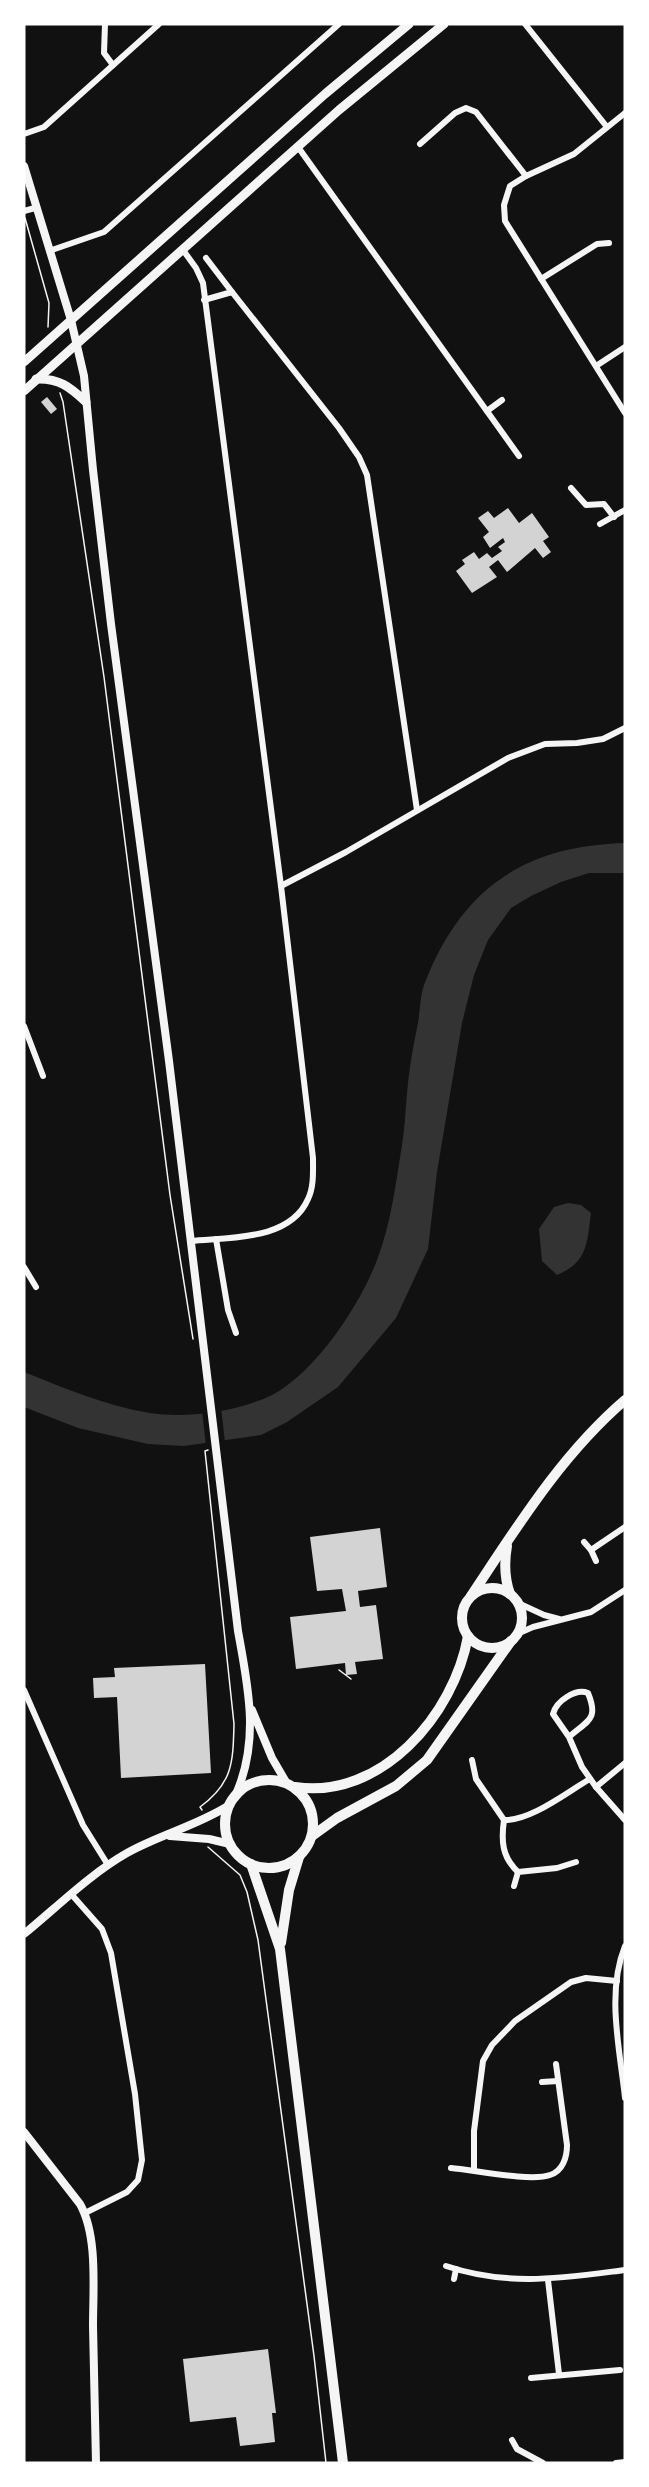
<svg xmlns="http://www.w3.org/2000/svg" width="649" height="2487" viewBox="0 0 649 2487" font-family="'Playfair Display',serif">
	<rect width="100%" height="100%" fill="#111"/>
	<g fill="#333">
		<path d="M625,843V873H589L561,882L531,896L511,908L488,940L474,975L462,1023L437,1172L428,1249L396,1318L338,1387L287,1422L261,1435L184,1446L148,1444L78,1428L24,1407V1372C64,1388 107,1406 150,1413C186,1419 241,1411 274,1394C317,1370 360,1305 377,1260C391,1224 396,1182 402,1145C406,1119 406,1093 410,1067C412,1052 415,1038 418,1023C420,1011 420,997 424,985C461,889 523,846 625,843Z"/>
		<path d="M568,1203L581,1205L591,1213C587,1243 588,1262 557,1275L542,1261L539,1229L554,1207Z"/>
	</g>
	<path fill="#111" d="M221,1407L225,1443L206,1446L202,1410Z"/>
	<g fill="#d3d3d3">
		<path d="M47,397L57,409L51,414L41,402Z"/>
		<path d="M508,508L519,523L532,513L549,537L543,541L551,552L543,558L535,548L507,572L498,560L489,567L497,577L472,593L456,571L465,564L462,560L474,552L479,559L487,553L492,558L502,551L498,547L505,542L503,538L490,548L483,537L489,532L478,518L488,511L494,518Z"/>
		<path d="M380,1528L387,1587L358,1591L360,1607L376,1605L383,1659L355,1662L357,1674L346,1675L345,1663L296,1669L290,1617L346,1611L342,1589L317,1591L310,1537Z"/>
		<path d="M205,1664L211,1773L121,1778L117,1697L94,1698L93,1678L115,1677L114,1668Z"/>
		<path d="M268,2349L276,2413H272L275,2442L240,2446L236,2417L190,2422L183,2359Z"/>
	</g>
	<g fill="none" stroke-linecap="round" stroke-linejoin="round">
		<g stroke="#f5f5f5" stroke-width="1.5">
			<path d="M25,218L49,303L48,327"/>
			<path d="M60,393L63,402L104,677L170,1195L193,1339"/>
			<path d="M339,1670L351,1679"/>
			<path d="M202,1810L200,1807C233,1783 233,1762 234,1724L205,1451L208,1450"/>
			<path d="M208,1847L240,1875L247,1892L258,1940L314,2356L326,2463"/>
		</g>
		<g stroke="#f5f5f5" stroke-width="6">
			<path d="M105,24L104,53L113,65"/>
			<path d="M525,24L607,127"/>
			<path d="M625,113L574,154L526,176L510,186L504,205L505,221L625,413"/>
			<path d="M24,134L44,127L159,24"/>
			<path d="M420,144L455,113L466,108L476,112L526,176"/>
			<path d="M298,147L519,456"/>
			<path d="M24,211L35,208"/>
			<path d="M183,250L196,268L203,283L281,886L313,1158C313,1171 314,1187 308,1199C290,1241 229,1237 191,1241"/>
			<path d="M49,251L104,232L339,24"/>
			<path d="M206,258L232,292"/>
			<path d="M541,279L597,244L609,243"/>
			<path d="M204,300L232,292L339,428L359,457L367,475L417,810"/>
			<path d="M596,366L625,347"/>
			<path d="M487,411L502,400"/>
			<path d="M571,488L586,505L604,504L614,517"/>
			<path d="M600,524L625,510"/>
			<path d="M281,886L346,852L508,758L545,744L577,743L603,739L625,728"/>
			<path d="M24,1026L43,1076"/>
			<path d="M216,1239L228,1310L236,1333"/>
			<path d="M24,1267L36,1287"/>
			<path d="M584,1542L591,1550L596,1561"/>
			<path d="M591,1550L625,1527"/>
			<path d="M518,1603L544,1615L559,1619"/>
			<path d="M517,1634L533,1627L591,1612L625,1590"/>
			<path d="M24,1690L83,1825L108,1865"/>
			<path d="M569,1737C588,1720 599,1720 588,1693C576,1688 556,1701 553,1714L569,1737L582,1767L596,1787L625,1820"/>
			<path d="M472,1760L476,1779L504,1820C501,1841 502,1857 518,1872"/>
			<path d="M596,1787L625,1763"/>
			<path d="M504,1820C531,1821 567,1792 590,1779"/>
			<path d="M514,1886L518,1872L557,1868L576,1862"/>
			<path d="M72,1895L102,1929L111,1953L135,2094L142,2160L138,2180L127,2192L85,2213"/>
			<path d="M625,1946C606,1993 620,2050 625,2098"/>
			<path d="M542,2082L558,2081"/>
			<path d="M451,2168C474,2170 531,2182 550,2175C563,2171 567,2157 567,2145L556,2064"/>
			<path d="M474,2170V2131L483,2061L492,2045L515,2021L571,1982L586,1978L617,1981"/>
			<path d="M446,2266C509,2287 562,2278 625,2270"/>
			<path d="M454,2279L456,2269"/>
			<path d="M548,2280L559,2374"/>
			<path d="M531,2378L620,2370"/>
			<path d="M512,2440L517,2449L543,2463"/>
			<path d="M616,2463L625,2462"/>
		</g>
		<g stroke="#f5f5f5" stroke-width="8">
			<path d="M24,166L71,320L84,376L93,470L111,624L169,1061L238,1631C248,1686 260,1740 236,1794"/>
			<path d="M252,1710L272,1758L286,1782"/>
			<path d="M170,1836L209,1839L230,1844"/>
			<path d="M24,1934C57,1907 90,1874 127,1853C159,1835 196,1826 228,1806"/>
			<path d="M24,2132L80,2204C98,2236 93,2289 93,2326C94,2371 95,2417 96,2463"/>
		</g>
		<g stroke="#f5f5f5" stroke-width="9">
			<path d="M24,362L325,94L409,24"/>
			<path d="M36,379C59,378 70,387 86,402"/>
			<path d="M24,391L339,110L444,24"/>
		</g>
		<g stroke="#f5f5f5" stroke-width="10">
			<path d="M507,1546C504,1563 504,1577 510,1594"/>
			<circle cx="492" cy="1618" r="30"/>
			<path d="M471,1596C517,1527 561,1455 625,1400"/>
			<circle cx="269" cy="1824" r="44"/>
			<path d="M295,1787C381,1800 454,1715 468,1636"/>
			<path d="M312,1836L337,1818L396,1786L427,1760L511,1641"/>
			<path d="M251,1864L280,1949L343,2463"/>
			<path d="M281,1943L289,1890L299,1857"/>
		</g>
	</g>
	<rect width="649" height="2487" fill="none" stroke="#ffffff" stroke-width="51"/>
</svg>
